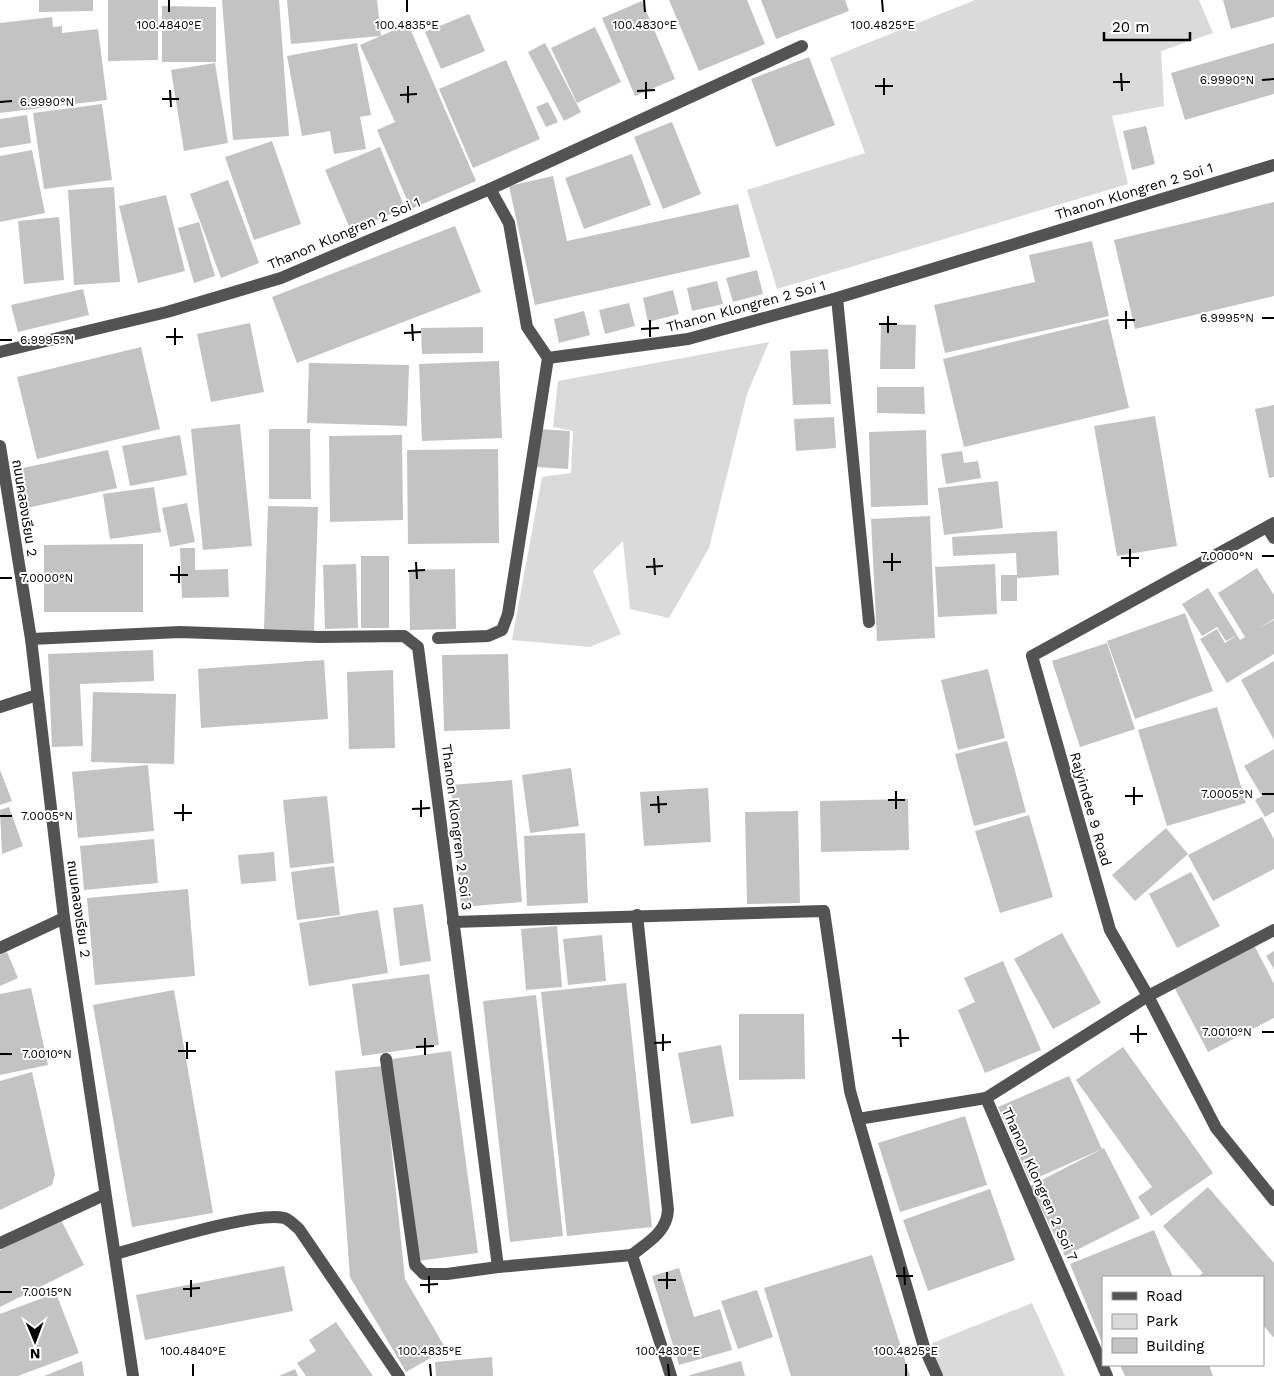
<svg xmlns="http://www.w3.org/2000/svg" width="1274" height="1376" viewBox="0 0 1274 1376" font-family="'Work Sans','Noto Sans Thai',sans-serif">
	<rect width="100%" height="100%" fill="#fff"/>
	<g fill="#dadada">
		<path d="M975,0H1199L1213,33L1161,51L1164,106L1112,116L1128,184L777,289L747,190L865,153L830,58Z"/>
		<path d="M769,342L747,394L709,548L669,618L630,609L623,541L593,571L621,634L590,647L512,640L542,477L571,473L573,431L553,427L558,381Z"/>
		<path d="M1032,1303L1065,1376H939L932,1343Z"/>
	</g>
	<g fill="#c3c3c3">
		<path d="M39,0H93V11L39,12Z"/>
		<path d="M108,0H158V60L108,61Z"/>
		<path d="M222,0H279L289,136L233,140Z"/>
		<path d="M287,0H377L381,36L291,44Z"/>
		<path d="M669,0H747L765,44L699,71Z"/>
		<path d="M761,0H845L849,11L776,39Z"/>
		<path d="M1223,0H1274V17L1231,29Z"/>
		<path d="M642,1L675,79L635,96L602,18Z"/>
		<path d="M162,6L216,7V62H162Z"/>
		<path d="M469,14L485,51L441,69L425,32Z"/>
		<path d="M52,17L53,27L62,26V33L98,29L107,100L0,113V23Z"/>
		<path d="M408,24L476,181L411,209L377,130L395,122L360,45Z"/>
		<path d="M595,27L621,82L577,103L551,48Z"/>
		<path d="M357,43L371,115L360,117L366,149L334,154L330,131L302,136L287,56Z"/>
		<path d="M545,43L581,112L564,121L528,52Z"/>
		<path d="M1274,43V94L1185,120L1171,73Z"/>
		<path d="M809,57L835,125L776,147L751,79Z"/>
		<path d="M506,60L540,139L473,168L439,89Z"/>
		<path d="M215,63L228,143L184,151L171,70Z"/>
		<path d="M548,102L558,122L546,127L536,107Z"/>
		<path d="M102,104L112,180L44,189L33,113Z"/>
		<path d="M27,115L31,143L0,148V119Z"/>
		<path d="M672,122L701,194L663,209L634,137Z"/>
		<path d="M1146,126L1155,164L1132,170L1123,131Z"/>
		<path d="M272,141L301,224L254,240L225,157Z"/>
		<path d="M380,147L405,208L351,231L325,170Z"/>
		<path d="M32,150L45,213L0,222V156Z"/>
		<path d="M632,154L651,205L584,229L565,178Z"/>
		<path d="M553,176L567,241L738,204L750,257L535,305L509,186Z"/>
		<path d="M228,180L259,263L221,278L190,194Z"/>
		<path d="M114,187L120,282L74,285L68,190Z"/>
		<path d="M166,195L185,271L138,283L119,206Z"/>
		<path d="M1274,202V296L1135,329L1114,240Z"/>
		<path d="M59,217L64,280L24,284L18,221Z"/>
		<path d="M199,222L215,276L194,283L178,228Z"/>
		<path d="M455,226L481,292L297,363L272,297Z"/>
		<path d="M1092,241L1109,316L945,353L934,305L1035,282L1029,255Z"/>
		<path d="M757,270L763,294L733,302L726,278Z"/>
		<path d="M717,281L723,304L692,311L687,288Z"/>
		<path d="M83,289L89,315L18,332L11,305Z"/>
		<path d="M673,290L679,314L648,322L643,298Z"/>
		<path d="M629,303L635,326L605,334L599,310Z"/>
		<path d="M584,311L590,335L559,343L554,319Z"/>
		<path d="M1108,319L1129,408L964,447L943,359Z"/>
		<path d="M250,323L264,392L211,402L197,334Z"/>
		<path d="M881,324L916,325L915,369H880Z"/>
		<path d="M483,327V353L422,354L421,328Z"/>
		<path d="M141,347L160,429L37,459L17,377Z"/>
		<path d="M828,349L831,404L793,405L790,351Z"/>
		<path d="M499,361L502,438L422,441L419,364Z"/>
		<path d="M309,363L409,365L407,426L307,423Z"/>
		<path d="M877,387H924L925,414L877,413Z"/>
		<path d="M1274,405V477L1269,478L1255,409Z"/>
		<path d="M1155,416L1177,546L1117,556L1094,426Z"/>
		<path d="M834,417L836,448L796,451L794,419Z"/>
		<path d="M240,424L252,546L203,550L191,429Z"/>
		<path d="M269,429H310L311,499H269Z"/>
		<path d="M539,429L570,431L568,469L537,467Z"/>
		<path d="M926,430L928,505L871,507L869,432Z"/>
		<path d="M180,435L187,475L130,486L122,446Z"/>
		<path d="M402,435L403,520L330,522L329,436Z"/>
		<path d="M498,449L499,543L408,544L407,450Z"/>
		<path d="M108,450L117,488L27,508L18,469Z"/>
		<path d="M962,451L964,463L978,461L981,478L946,484L941,454Z"/>
		<path d="M998,481L1003,528L944,535L938,488Z"/>
		<path d="M154,487L161,532L110,539L103,494Z"/>
		<path d="M187,503L195,542L170,547L162,508Z"/>
		<path d="M268,506L318,507L314,631L264,629Z"/>
		<path d="M930,516L935,638L877,641L871,519Z"/>
		<path d="M1057,531L1059,575L1017,578V601H1001V575H1017L1016,553L953,556L952,537Z"/>
		<path d="M143,544V612H44V545Z"/>
		<path d="M180,548H195V570L228,569L229,597L182,598Z"/>
		<rect x="361" y="556" width="28" height="72"/>
		<path d="M356,564L358,628L325,629L323,565Z"/>
		<path d="M995,564L997,614L938,617L935,567Z"/>
		<path d="M1257,568L1274,595V619L1257,629L1274,620V654L1227,683L1200,639L1217,629L1225,643L1237,635L1240,640L1245,637L1218,593Z"/>
		<path d="M455,569L456,629L410,630L409,570Z"/>
		<path d="M1208,588L1237,635L1226,641L1217,627L1202,636L1182,604Z"/>
		<path d="M1185,613L1213,691L1135,719L1107,641Z"/>
		<path d="M1107,643L1135,729L1080,747L1052,661Z"/>
		<path d="M153,650L154,681L80,684L83,746L52,747L48,654Z"/>
		<path d="M508,654L510,729L444,731L442,655Z"/>
		<path d="M324,660L328,719L201,728L198,669Z"/>
		<path d="M1274,661V740L1241,680Z"/>
		<path d="M988,669L1005,738L958,750L941,680Z"/>
		<path d="M393,670L395,748L349,749L347,672Z"/>
		<path d="M93,692L176,694L174,764L91,762Z"/>
		<path d="M1217,707L1246,803L1167,826L1138,730Z"/>
		<path d="M1007,741L1026,812L974,826L955,754Z"/>
		<path d="M1274,749V812L1265,817L1255,800L1262,796L1244,766Z"/>
		<path d="M148,765L154,831L78,838L72,772Z"/>
		<path d="M571,768L579,826L530,833L522,775Z"/>
		<path d="M0,770L12,801L0,805Z"/>
		<path d="M512,780L522,902L461,907L451,785Z"/>
		<path d="M708,788L711,842L644,846L640,792Z"/>
		<path d="M327,796L334,863L290,868L283,800Z"/>
		<path d="M908,799L909,850L821,852L820,801Z"/>
		<path d="M9,807L23,846L2,854L0,810Z"/>
		<path d="M798,811L800,903L747,904L745,812Z"/>
		<path d="M1029,815L1053,897L1000,913L975,831Z"/>
		<path d="M1262,817L1274,839V869L1213,901L1188,855Z"/>
		<path d="M1166,828L1188,854L1135,901L1112,875Z"/>
		<path d="M585,833L588,903L527,906L524,836Z"/>
		<path d="M154,839L158,883L84,890L80,846Z"/>
		<path d="M274,852L276,881L241,884L238,855Z"/>
		<path d="M334,866L340,915L297,920L291,872Z"/>
		<path d="M1191,872L1220,926L1177,948L1149,894Z"/>
		<path d="M188,889L195,976L95,985L87,898Z"/>
		<path d="M423,904L431,961L400,966L393,908Z"/>
		<path d="M378,910L388,973L309,986L299,923Z"/>
		<path d="M557,926L562,987L526,990L521,929Z"/>
		<path d="M1062,933L1101,1003L1053,1029L1014,959Z"/>
		<path d="M602,935L606,981L568,985L563,939Z"/>
		<path d="M1253,943L1274,984V1018L1208,1052L1173,985Z"/>
		<path d="M1274,951V969L1266,956Z"/>
		<path d="M7,952L18,978L0,986V955Z"/>
		<path d="M1003,961L1041,1050L985,1073L958,1010L975,1002L964,978Z"/>
		<path d="M429,974L439,1045L362,1056L352,984Z"/>
		<path d="M626,983L652,1227L567,1236L541,992Z"/>
		<path d="M31,988L48,1065L0,1075V994Z"/>
		<path d="M174,990L213,1213L132,1227L93,1005Z"/>
		<path d="M536,995L563,1236L510,1242L483,1001Z"/>
		<path d="M739,1014H804L805,1079L739,1080Z"/>
		<path d="M721,1045L734,1116L691,1124L678,1053Z"/>
		<path d="M1123,1047L1213,1173L1151,1216L1138,1197L1152,1187L1076,1080Z"/>
		<path d="M451,1051L478,1253L417,1261L391,1059Z"/>
		<path d="M383,1066L405,1279L446,1349L406,1372L350,1277L335,1071Z"/>
		<path d="M32,1072L55,1174L52,1185L0,1210V1081Z"/>
		<path d="M1069,1076L1102,1149L1030,1181L998,1107Z"/>
		<path d="M965,1116L987,1185L900,1212L878,1143Z"/>
		<path d="M1104,1148L1140,1218L1065,1256L1030,1186Z"/>
		<path d="M1208,1187L1274,1263V1338L1263,1325V1277H1198L1203,1273L1163,1226Z"/>
		<path d="M990,1189L1015,1260L928,1291L903,1220Z"/>
		<path d="M61,1220L84,1265L0,1307V1250Z"/>
		<path d="M1154,1230L1173,1277H1103V1345L1070,1264Z"/>
		<path d="M872,1255L910,1376H791L764,1288Z"/>
		<path d="M284,1266L293,1311L145,1340L136,1295Z"/>
		<path d="M679,1268L694,1317L720,1309L732,1350L679,1365L652,1276Z"/>
		<path d="M757,1290L773,1337L738,1349L721,1301Z"/>
		<path d="M56,1293L79,1353L18,1376H0V1314Z"/>
		<path d="M336,1322L373,1376H306L297,1363L316,1351L309,1340Z"/>
		<path d="M492,1357L493,1376H436L435,1362Z"/>
		<path d="M82,1361L84,1376H44Z"/>
		<path d="M741,1361L745,1376H690V1375Z"/>
		<path d="M1120,1365H1209L1213,1376H1125Z"/>
		<path d="M295,1369L298,1376H279Z"/>
	</g>
	<g fill="none" stroke-linecap="round" stroke-linejoin="round">
		<g stroke="#535353" stroke-width="12">
			<path d="M490,189L509,223L527,327L548,358L688,339L837,298L1274,165"/>
			<path d="M837,298L869,622"/>
			<path d="M0,352L167,312L281,278L490,189L802,46"/>
			<path d="M0,446L31,639L64,918L133,1376"/>
			<path d="M1274,523L1032,656L1110,930L1148,996L1216,1128L1274,1200"/>
			<path d="M1267,527L1274,538"/>
			<path d="M438,638L488,636L502,630L508,614L548,358"/>
			<path d="M31,639L180,632L319,637L404,636L418,647L498,1267L632,1255"/>
			<path d="M0,707L37,695"/>
			<path d="M453,922L824,911L850,1091L858,1119L986,1098"/>
			<path d="M0,948L64,918"/>
			<path d="M386,1059L415,1265L424,1274H447L498,1267"/>
			<path d="M858,1119L924,1347L937,1376"/>
			<path d="M0,1243L104,1195"/>
			<path d="M115,1254C148,1245 255,1211 284,1218C289,1219 295,1226 299,1229L399,1376"/>
			<path d="M632,1255C648,1242 667,1232 668,1210L637,915"/>
			<path d="M632,1255L671,1376"/>
			<path d="M1107,1376L986,1098L1148,996L1274,930"/>
		</g>
	</g>
	<path fill="none" stroke="#000" stroke-width="2" d="M169,0V12M407,0V12M644,0L645,12M882,0L883,12M1121,73L1122,91M884,78V95M1262,80L1274,79M646,82V99M1113,82H1130M408,86V103M875,86H893M170,90L171,107M637,91L655,90M400,95L417,94M162,99H179M0,102L12,101M1126,311V329M888,316V333M1262,318H1274M650,320V337M1117,320H1135M412,324L413,341M879,324H897M175,328V345M641,329L659,328M404,333L421,332M166,337H183M0,340H12M1130,549V567M892,553V571M1262,556H1274M654,558L655,575M1121,558H1139M416,562L417,579M883,562H901M179,566V583M646,567L663,566M408,571L425,570M170,575H188M0,578H12M1134,787V805M896,791V809M1262,794H1274M658,796L659,813M1125,796H1143M421,800V817M888,800H905M183,804V821M650,805L667,804M412,809L430,808M174,813H192M0,816H12M1138,1025V1043M900,1029L901,1047M1262,1032H1274M663,1034V1051M1130,1034H1147M425,1038V1055M892,1038H909M187,1042V1059M654,1043L671,1042M416,1047L434,1046M178,1051H196M0,1054H12M904,1267L905,1285M667,1272V1289M429,1276V1293M896,1276H913M191,1280V1297M658,1280H676M420,1285L438,1284M183,1289L200,1288M0,1292H12M193,1364V1376M430,1364L431,1376M668,1364L669,1376M906,1364V1376"/>
	<g text-anchor="middle" stroke-width="4" stroke-linejoin="round" paint-order="stroke">
		<g font-size="14" fill="#000" stroke="#fff">
			<text transform="translate(1134 191) rotate(-17)" y="5">Thanon Klongren 2 Soi 1</text>
			<text transform="translate(344 233) rotate(-23)" y="5">Thanon Klongren 2 Soi 1</text>
			<text transform="translate(746 306) rotate(-15)" y="5">Thanon Klongren 2 Soi 1</text>
			<text transform="translate(25 508) rotate(81)" y="5">ถนนคลองเรียน 2</text>
			<text transform="translate(1091 809) rotate(74)" y="5">Rajyindee 9 Road</text>
			<text transform="translate(457 827) rotate(83)" y="5">Thanon Klongren 2 Soi 3</text>
			<text transform="translate(79 909) rotate(82)" y="5">ถนนคลองเรียน 2</text>
			<text transform="translate(1040 1184) rotate(66)" y="5">Thanon Klongren 2 Soi 7</text>
		</g>
	</g>
	<g font-size="12" text-anchor="middle" fill="#000" stroke="#fff" stroke-width="4" stroke-linejoin="round" paint-order="stroke">
		<text x="169" y="29">100.4840°E</text>
		<text x="407" y="29">100.4835°E</text>
		<text x="645" y="29">100.4830°E</text>
		<text x="883" y="29">100.4825°E</text>
		<text x="1227" y="84">6.9990°N</text>
		<text x="47" y="106">6.9990°N</text>
		<text x="1227" y="322">6.9995°N</text>
		<text x="47" y="344">6.9995°N</text>
		<text x="1227" y="560">7.0000°N</text>
		<text x="47" y="582">7.0000°N</text>
		<text x="1227" y="798">7.0005°N</text>
		<text x="47" y="820">7.0005°N</text>
		<text x="1227" y="1036">7.0010°N</text>
		<text x="47" y="1058">7.0010°N</text>
		<text x="47" y="1296">7.0015°N</text>
		<text x="193" y="1355">100.4840°E</text>
		<text x="430" y="1355">100.4835°E</text>
		<text x="668" y="1355">100.4830°E</text>
		<text x="906" y="1355">100.4825°E</text>
	</g>
	<rect x="1102" y="1276" width="162" height="90" fill="#ffffff" stroke="#999999"/>
	<rect x="1112" y="1292" width="25" height="8" fill="#535353" stroke="#999999"/>
	<text x="1146" y="1301" font-size="15" fill="#000000">Road</text>
	<rect x="1112" y="1314" width="25" height="15" fill="#dadada" stroke="#999999"/>
	<text x="1146" y="1326" font-size="15" fill="#000000">Park</text>
	<rect x="1112" y="1338" width="25" height="15" fill="#c3c3c3" stroke="#999999"/>
	<text x="1146" y="1351" font-size="15" fill="#000000">Building</text>
	<g transform="translate(35 1341) rotate(179)" stroke="#ffffff" stroke-width="4" paint-order="stroke">
	<path d="M0-4L9 19L0 12L-9 19Z" fill="#000000"/>
	<text y="-8" font-size="14" font-weight="bold" text-anchor="middle" fill="#000000">N</text>
	</g>
	<path d="M1104 32v8h86v-8" fill="none" stroke="#000000" stroke-width="2.5"/>
	<text x="1112" y="32" font-size="15" fill="#000000" stroke="#ffffff" stroke-width="4" paint-order="stroke">20 m</text>
</svg>
